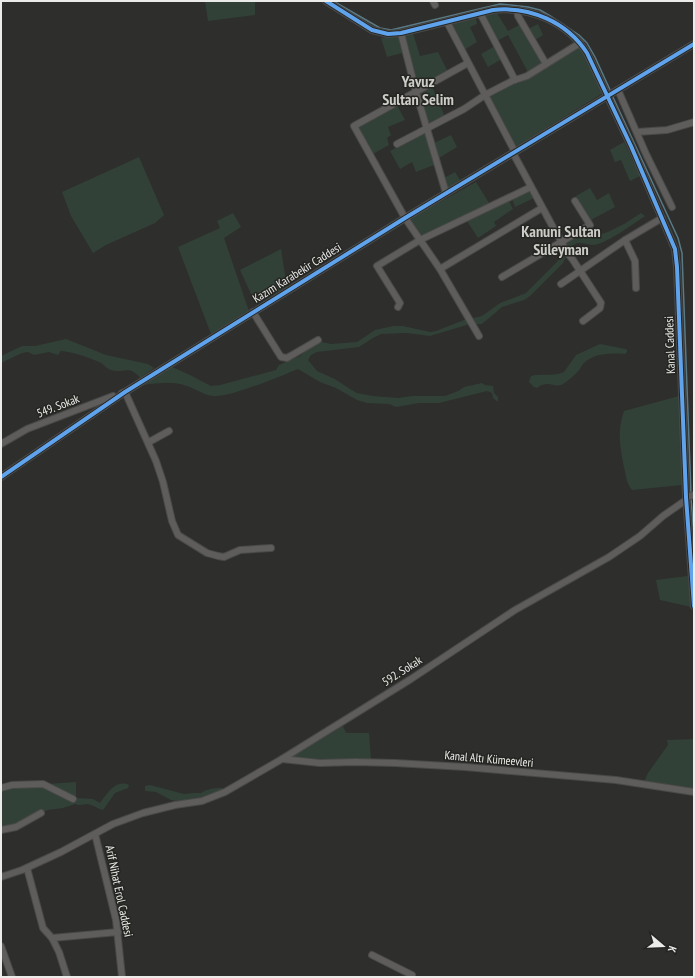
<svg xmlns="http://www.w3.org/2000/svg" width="695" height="978" viewBox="0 0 695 978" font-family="'PT Sans Narrow',sans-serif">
	<rect width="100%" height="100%" fill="#2e2e2d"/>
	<g fill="#314137">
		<path d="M205,1H255V15L208,21Z"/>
		<path d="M497,13L508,31L519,25L541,63L528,72L508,35L497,41L484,16Z"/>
		<path d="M476,19L477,24L470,27L477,42L464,50L450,23Z"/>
		<path d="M538,24L543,35L535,40L528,29Z"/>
		<path d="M413,33L420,56L438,52L448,72L418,87L404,36Z"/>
		<path d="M399,35L402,53L387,57L381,38Z"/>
		<path d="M495,46L502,59L488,67L481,54Z"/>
		<path d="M578,46L581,47L603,93L514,148L489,95L515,83L517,84L545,69Z"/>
		<path d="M432,86L445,117L429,125L419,93Z"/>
		<path d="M397,105L405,120L388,127L391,135L387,138L389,145L373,154L357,127Z"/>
		<path d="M422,134H425L426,136L434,165L416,172L412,162L400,169L390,151Z"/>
		<path d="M451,135L457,147L439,158L434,143Z"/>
		<path d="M624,142L640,176L630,181L621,160L615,162L610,150Z"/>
		<path d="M139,157L164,215L155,223L106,245L93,253L71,216L62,192Z"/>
		<path d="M455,172L460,180L448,189L444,178Z"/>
		<path d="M476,182L489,203L420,238L409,219Z"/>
		<path d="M590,188L597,200L609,193L615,207L591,220L576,196Z"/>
		<path d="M526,191H531L534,198L515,207L512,199Z"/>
		<path d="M509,201L513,209L494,222L496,226L478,238L467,221Z"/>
		<path d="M233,213L241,227L224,238L249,311L211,334L178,247L220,228L217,221Z"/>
		<path d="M641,213L645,216C635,223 604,245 593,245C581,244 578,239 568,250L564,244L576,236L598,235L608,232L624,224Z"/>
		<path d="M281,249L287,287L256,305L240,270Z"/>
		<path d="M564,252L567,254L563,263L530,296L524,300L502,307L482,324H470L430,336L407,333L381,334L373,338L359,347L317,352L311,355L308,360L317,371L335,379L350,389L357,393L373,396L398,398L412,396H445L458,391L464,387L482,383L485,385L493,386L494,393L498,397V402L493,398L492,393L487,391L439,403H419L396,407L389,404L367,403L357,400L336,388L320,382L298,369C281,376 229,398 213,396C204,395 196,389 187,386C173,381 159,383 144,385L172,367L190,375L211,386L220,385L276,370L279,365L300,356L309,348L322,342L331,344L357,342L375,330L393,326H403L430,332L436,331L464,320L482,316L500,303L526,293L556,263Z"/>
		<path d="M66,339L106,355L148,364L154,368L140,378C129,364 124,374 111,370C107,369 104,365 101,363C91,358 73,352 61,351L58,355L49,352L34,355L28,352L22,353L1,363V356L22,346H35Z"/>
		<path d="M600,344L626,349L627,350V352L625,354C612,353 594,353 584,363C582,364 581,368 579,370C575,375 568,381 563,384C554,389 549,379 537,388L534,387L529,382L531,376C542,373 553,377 564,372L576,355Z"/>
		<path d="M679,396L682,485L632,490C626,483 626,475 624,467C620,448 617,430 624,411Z"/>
		<path d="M688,576L691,607L660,600L656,580Z"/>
		<path d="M343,726L346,733H369L371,759L312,762L290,758Z"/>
		<path d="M694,739V790L644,782L648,773L668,745L667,740Z"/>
		<path d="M76,782V798L93,799L100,803C107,794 115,779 129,785L128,788L115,793L103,810C98,809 93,805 88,804C83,804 79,806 75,804L63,808L48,810L26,818L23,823L1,828V791L19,786Z"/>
		<path d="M150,785L184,794L194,793H201C206,789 215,788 222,788V789L204,798L176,801L171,800L156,792L145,791V786Z"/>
	</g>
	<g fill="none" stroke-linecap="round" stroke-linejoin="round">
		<g stroke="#597a85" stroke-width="1.5">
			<path d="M333,1L380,28L391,30L500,4L528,7L540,10L552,17L579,35L587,43L595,57L611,92"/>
			<path d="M612,95L678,238L682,253L691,494"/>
			<path d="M691,498L694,536"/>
		</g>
		<g stroke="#494948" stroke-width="8">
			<g id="minor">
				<path d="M326,1L372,30L388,34L401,33L493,10C530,6 567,22 587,53L631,146L675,249L677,267L686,497L694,606"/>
				<path d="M433,1L435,5"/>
				<path d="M517,10L518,16L546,64"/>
				<path d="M480,13L515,80"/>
				<path d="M447,22L515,152"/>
				<path d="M401,33L416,92L446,193"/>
				<path d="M468,63L354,126L405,218L440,269L479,336"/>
				<path d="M618,90L646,154L672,207"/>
				<path d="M637,132L667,130L694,122"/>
				<path d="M397,144L464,109L485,95L512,81L527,76L580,43"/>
				<path d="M513,153L555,231L562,242L565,250L573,260L601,303L600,308L583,321"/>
				<path d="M625,240L635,261L636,288"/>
				<path d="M440,269L542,208"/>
				<path d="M502,277L590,225L575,201"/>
				<path d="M561,284L625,240L662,218"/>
				<path d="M398,307L400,303L377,266L420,240L531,187"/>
				<path d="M253,312L281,357L287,358L318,340"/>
				<path d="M122,393L125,392L156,461L163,482L172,521L178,535L207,553L218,556L224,557L240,550L271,548"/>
				<path d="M149,442L169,431"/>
				<path d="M1,444L27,429L113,396"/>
				<path d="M1,477L125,392L405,218L694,44"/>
				<path d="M686,497L694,495"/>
				<path d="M282,759L320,763L355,762L395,763L465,767L616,780L694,792"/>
				<path d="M1,788L12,785L43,784L73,799"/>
				<path d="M1,830L16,827L41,813"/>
				<path d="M95,834L116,920L122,977"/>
				<path d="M27,868L43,928L52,938L59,952L67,977"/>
				<path d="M1,877L22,870L61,852L113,824L143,813L175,805L202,801L225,792L282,759L411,679L515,610L609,557L640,536L663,516L686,500"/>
				<path d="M52,938L118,932"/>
				<path d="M1,946L12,977"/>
				<path d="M372,955L412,975L411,977"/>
			</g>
		</g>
		<use href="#minor" stroke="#5e5d5c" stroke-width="6"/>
		<g stroke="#252522" stroke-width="6">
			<g id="cycleway">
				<path d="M326,1L372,30L388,34L401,33L493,10C530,6 567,22 587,53L631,146L675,249L677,267L686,497L694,606"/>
				<path d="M1,477L125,392L405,218L694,44"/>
			</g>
		</g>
		<use href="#cycleway" stroke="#60a3ed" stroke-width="4"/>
	</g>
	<g text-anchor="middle" stroke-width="3" stroke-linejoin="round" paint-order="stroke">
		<g font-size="12" fill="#ebebe9" stroke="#252522">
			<text transform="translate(297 273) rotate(-32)" y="4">Kazım Karabekir Caddesi</text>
			<text transform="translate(670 345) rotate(-92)" y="4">Kanal Caddesi</text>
			<text transform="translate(58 406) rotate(-21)" y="4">549. Sokak</text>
			<text transform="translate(402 671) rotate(-33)" y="4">592. Sokak</text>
			<text transform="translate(489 759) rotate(5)" y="4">Kanal Altı Kümeevleri</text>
			<text transform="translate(119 891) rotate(78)" y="4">Arif Nihat Erol Caddesi</text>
		</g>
		<g font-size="16" font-weight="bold" fill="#cdccc9" stroke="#252522">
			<text x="418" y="87">Yavuz<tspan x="418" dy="18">Sultan Selim</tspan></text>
			<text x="561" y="237">Kanuni Sultan<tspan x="561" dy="18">Süleyman</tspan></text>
		</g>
	</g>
	<rect width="695" height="978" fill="none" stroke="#ebebe9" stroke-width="4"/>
	<g transform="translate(663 946) rotate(109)" stroke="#252522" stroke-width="3" paint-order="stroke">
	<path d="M0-3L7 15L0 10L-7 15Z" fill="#ebebe9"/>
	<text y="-6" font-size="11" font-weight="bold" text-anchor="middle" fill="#ebebe9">K</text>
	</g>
</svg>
